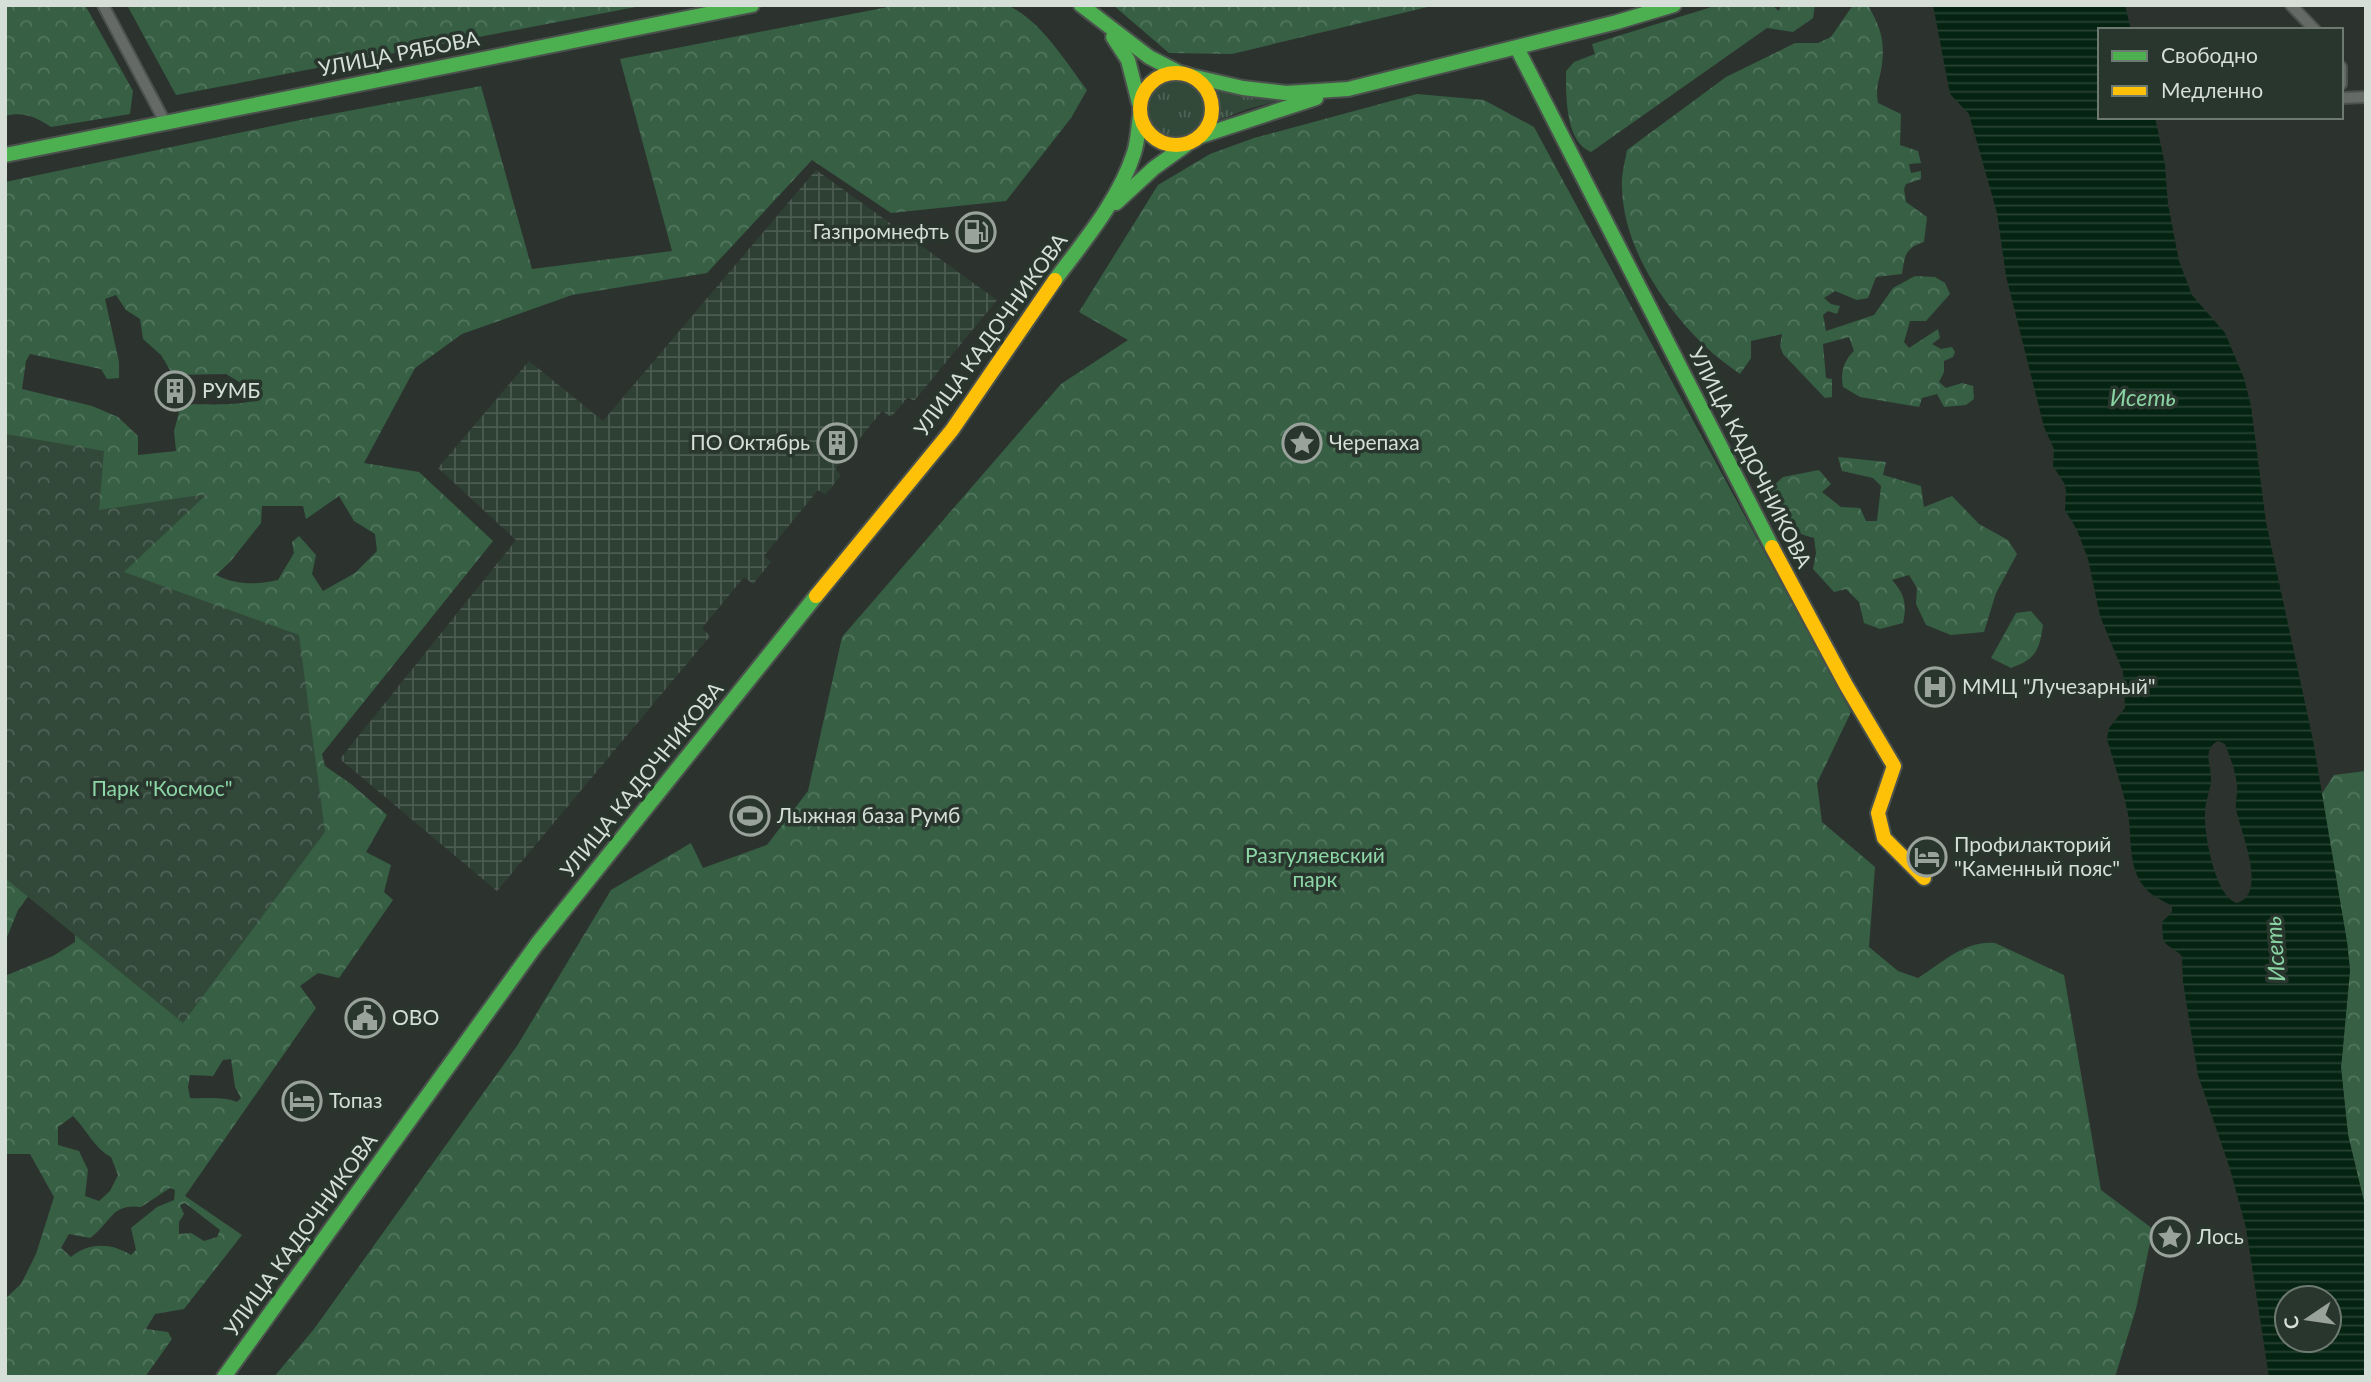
<svg xmlns="http://www.w3.org/2000/svg" width="2371" height="1382" viewBox="0 0 2371 1382" font-family="Lato,sans-serif">
	<defs>
		<pattern id="industrial-grid" width="8" height="8" patternUnits="userSpaceOnUse" patternTransform="scale(1.75)"><rect width="8" height="8" fill="#2e4034"/><path d="M0 4h8M4 0v8" fill="none" stroke="#4c5b51"/></pattern>
		<pattern id="grass-tufts" width="24" height="20" patternUnits="userSpaceOnUse" patternTransform="scale(1.75)"><rect width="24" height="20" fill="#32493a"/><path d="M3 7l-1-3M5 7V3M7 7l1-3M15 17l-1-3M17 17v-4M19 17l1-3" fill="none" stroke="#4f6356"/></pattern>
		<pattern id="forest-crowns" width="20" height="18" patternUnits="userSpaceOnUse" patternTransform="scale(1.75)"><rect width="20" height="18" fill="#365f44"/><path d="M2 6a3 3 0 1 1 6 0M12 15a3 3 0 1 1 6 0" fill="none" stroke="#52765e"/></pattern>
		<pattern id="park-crowns" width="20" height="18" patternUnits="userSpaceOnUse" patternTransform="scale(1.75)"><rect width="20" height="18" fill="#32493a"/><path d="M2 6a3 3 0 1 1 6 0M12 15a3 3 0 1 1 6 0" fill="none" stroke="#4f6356"/></pattern>
		<pattern id="water-rules" width="6" height="5" patternUnits="userSpaceOnUse" patternTransform="scale(1.75)"><rect width="6" height="5" fill="#042311"/><path d="M0 2.5h6" fill="none" stroke="#284233"/></pattern>
	</defs>
	<rect width="100%" height="100%" fill="#2c332e"/>
	<path fill="url(#industrial-grid)" d="M816,170L997,300L914,401L908,397L891,417L882,411L835,469L841,475L825,495L818,490L764,556L771,562L753,584L744,577L702,628L710,636L497,891L340,759L516,540L438,468L529,361L603,421Z"/>
	<g fill="url(#grass-tufts)">
		<circle cx="1175" cy="110" r="29"/>
		<path d="M1216,91L1278,101L1247,109L1217,121L1220,107Z"/>
	</g>
	<g fill="url(#forest-crowns)" fill-rule="evenodd">
		<path d="M5,5H85L133,91L130,114L51,127C36,117 23,111 5,116Z"/>
		<path d="M127,5H646L176,95Z"/>
		<path d="M898,5H1007C1041,20 1065,61 1087,90L1071,118L1006,201L891,213L812,160L707,273L572,295L462,334L415,368L364,463L419,472L493,541L322,754L325,766L351,784L387,815L366,852L391,865L384,892L393,900L339,978L318,973L300,986L316,1008L185,1196L242,1235L184,1309L155,1314L146,1329L168,1332L172,1339L145,1377H5V1299L21,1284L36,1254L54,1197L30,1154H5V976L53,956L75,942L74,888L38,883L18,910L5,942V182L305,119L481,86L532,269L672,251L620,59ZM116,295L126,310L140,319L143,339L161,355L173,375L226,374L256,392L257,400C231,407 208,403 181,405L174,431L176,451L138,455V436L118,417L92,406L22,389L26,361L30,354L101,369L107,379L119,378V362L105,299ZM339,496L354,521L375,534L377,551L355,573L323,591L312,574L316,555L299,536L292,542L294,553L278,580C256,585 236,585 216,575L230,562L261,523L262,506H303L306,519ZM231,1059L235,1087L241,1098L237,1102C222,1096 206,1099 190,1098L188,1087L190,1075L213,1076L223,1060ZM73,1116C87,1130 94,1148 111,1157L118,1175L110,1191L99,1201L85,1196L88,1170L79,1151L58,1145V1127ZM170,1188L175,1190L174,1200L157,1207L131,1228L136,1250L131,1255C111,1243 89,1242 71,1257L61,1248L69,1234L90,1238C111,1223 111,1203 141,1207ZM185,1203L220,1230L217,1237L204,1241L191,1233L179,1234V1222L184,1214L180,1205Z"/>
		<path d="M1113,5H1436L1232,54L1169,53Z"/>
		<path d="M1718,5H1772L1779,11L1781,5H1815L1813,18L1793,32L1767,28L1591,152C1565,141 1566,95 1566,71L1574,62L1595,54L1592,44Z"/>
		<path d="M1853,5H1868C1880,27 1885,39 1882,64C1880,82 1875,83 1878,103L1901,114L1900,145L1918,151L1921,163L1909,164L1911,173L1921,171V179L1906,184L1904,189L1906,202L1927,217L1924,242C1905,248 1905,255 1902,274L1876,277L1868,298L1857,300L1835,291L1824,298L1831,304L1840,306L1837,314L1828,311L1823,315L1826,331L1874,315L1893,288L1915,276L1935,277L1945,283L1950,294L1926,321H1910L1904,342L1909,348L1938,329L1940,338L1932,344L1941,349L1952,347L1955,352L1953,357L1944,361V372L1939,382L1946,388L1962,383L1973,386L1974,399L1966,405L1944,407L1937,394L1922,398L1919,407L1860,397L1843,387C1840,373 1844,360 1854,351L1849,337L1823,344L1826,378L1832,379V397L1825,398L1783,354L1780,346L1782,334L1751,341V358L1740,374C1728,365 1716,357 1706,347C1664,307 1623,247 1622,187C1621,175 1625,162 1627,150L1726,77L1795,43H1818L1831,37Z"/>
		<path d="M1417,94L1484,100L1534,127L1851,712L1817,783L1822,822L1875,867L1869,947L1898,971L1918,978C1942,963 1965,940 1995,943L2064,975L2101,1190L2153,1229L2136,1309L2115,1377H274L314,1329L517,1046L611,890L691,843L703,868L767,845L808,791L842,637L1061,384L1128,340L1079,312L1158,185L1210,154L1254,138Z"/>
		<path d="M1838,457L1886,462L1883,475L1921,486L1924,507L1952,496L1979,524L2008,540L2017,554L1996,593L1984,632L1951,635L1926,625L1916,604L1917,588L1909,575L1892,580C1905,594 1907,605 1903,623L1880,629L1864,623L1859,602L1846,589L1834,592L1813,569L1816,553L1814,538C1785,530 1775,520 1767,491L1783,477L1819,470L1831,484L1822,492L1841,507L1860,508L1866,521H1877L1881,486L1873,478L1842,471Z"/>
		<path d="M2031,611L2043,625C2039,651 2036,659 2011,668L1991,658L2016,613Z"/>
		<path d="M2366,771V1210L2348,1135L2341,1068L2350,970L2347,942L2321,795L2334,775Z"/>
	</g>
	<path fill="url(#park-crowns)" d="M5,434L104,451L99,510L207,494L124,572L299,635L325,832L183,1023L5,878Z"/>
	<path fill="url(#water-rules)" fill-rule="evenodd" d="M1933,5H2125L2131,30H2100V117H2155L2165,165L2168,204L2179,261L2192,295L2225,333L2244,378L2251,406L2266,522L2313,740L2347,942L2350,970L2341,1068L2348,1135L2366,1210V1377H2269L2246,1228L2230,1169L2198,1075L2183,982L2182,957L2180,954L2166,944L2163,939L2162,922L2172,912V906C2162,900 2150,896 2142,884C2128,864 2132,837 2128,814C2123,789 2114,764 2107,739L2109,728L2125,708L2123,672L2100,616L2088,559L2077,530L2065,510L2066,491L2064,483L2053,466L2054,449L2044,427L2006,276L1997,213L1969,114L1950,94ZM2218,741L2225,744C2230,758 2236,771 2237,786C2238,793 2235,801 2236,808C2239,829 2269,893 2237,903C2215,897 2204,834 2205,813C2205,802 2210,792 2211,781C2212,766 2201,750 2218,741ZM2287,1298H2329V1340H2287Z"/>
	<g fill="none" stroke-linecap="round" stroke-linejoin="round">
		<g stroke="#4b514d" stroke-width="14">
			<g id="street">
				<path d="M103,5L165,122"/>
				<path d="M2291,5L2315,30"/>
				<path d="M2341,67V84"/>
				<path d="M2341,98L2366,97"/>
			</g>
		</g>
		<g stroke="#4b514d" stroke-width="18">
			<g id="fast">
				<path d="M1081,5L1149,57L1180,73"/>
				<path d="M1113,37L1128,60L1139,103"/>
				<path d="M1517,48L1772,547"/>
				<path d="M1191,76L1243,88L1286,93L1348,89L1617,22L1674,5"/>
				<path d="M1201,136L1316,98"/>
				<path d="M5,155L752,5"/>
				<path d="M1116,203L1154,168L1186,145"/>
				<path d="M1055,280C1084,241 1119,200 1134,153C1138,141 1138,128 1140,115"/>
				<path d="M224,1377L537,944L816,596"/>
			</g>
		</g>
		<g stroke="#4b514d" stroke-width="18">
			<g id="slow">
				<circle cx="1176" cy="109" r="36"/>
				<path d="M1772,547L1846,685L1894,766L1878,813L1884,838L1924,878"/>
				<path d="M816,596L952,430L1055,280"/>
			</g>
		</g>
		<use href="#street" stroke="#656a67" stroke-width="10"/>
		<use href="#fast" stroke="#4caf50" stroke-width="14"/>
		<use href="#slow" stroke="#ffc107" stroke-width="14"/>
	</g>
	<defs>
		<g id="fuel-ring" transform="scale(2.0125)"><circle r="9.5" fill="#29362d" stroke="#9aa29c" stroke-width="1.5"/><path d="M-5.5-6h7V0h2V4h1.3V-2.5L3-4.5l.8-.8L6-3V5H2.5V1h-1V6h-7ZM-4.2-4.7v3.2H.2V-4.7Z" fill="#9aa29c"/></g>
		<g id="building-ring" transform="scale(2.0125)"><circle r="9.5" fill="#29362d" stroke="#9aa29c" stroke-width="1.5"/><path d="M-4-6H4V6H1V3H-1V6H-4ZM-2.5-4.3h1.7v1.8h-1.7ZM.8-4.3h1.7v1.8H.8ZM-2.5-1h1.7V.8h-1.7ZM.8-1h1.7V.8H.8Z" fill="#9aa29c"/></g>
		<g id="sight-ring" transform="scale(2.0125)"><circle r="9.5" fill="#29362d" stroke="#9aa29c" stroke-width="1.5"/><path d="M0-6L1.8-2.2L6-1.7L2.9 1.2L3.7 5.4L0 3.3L-3.7 5.4L-2.9 1.2L-6-1.7L-1.8-2.2Z" fill="#9aa29c"/></g>
		<g id="hospital-ring" transform="scale(2.0125)"><circle r="9.5" fill="#29362d" stroke="#9aa29c" stroke-width="1.5"/><path d="M-5-5h3v3.5h4V-5h3V5h-3V1.5h-4V5h-3Z" fill="#9aa29c"/></g>
		<g id="stadium-ring" transform="scale(2.0125)"><circle r="9.5" fill="#29362d" stroke="#9aa29c" stroke-width="1.5"/><path d="M0-5a6.5 5 0 1 0 0 10a6.5 5 0 1 0 0-10ZM-3.5-1.8h7v3.6h-7Z" fill="#9aa29c"/></g>
		<g id="hotel-ring" transform="scale(2.0125)"><circle r="9.5" fill="#29362d" stroke="#9aa29c" stroke-width="1.5"/><path d="M-6-4.5h1.5V1H6V5H4.5V3h-9V5H-6ZM-4 0a1.8 1.8 0 1 1 3.6 0ZM.5 0V-2.5h3Q6-2.5 6 0Z" fill="#9aa29c"/></g>
		<g id="civic-ring" transform="scale(2.0125)"><circle r="9.5" fill="#29362d" stroke="#9aa29c" stroke-width="1.5"/><path d="M-.6-6.5H3V-4.5H.6V-3L4-1V1h2V6H-6V1h2V-1L-.6-3ZM-1.2 2.5V6h2.4V2.5Z" fill="#9aa29c"/></g>
	</defs>
	<g fill-rule="evenodd">
		<use href="#fuel-ring" x="976" y="232"/>
		<use href="#building-ring" x="175" y="391"/>
		<use href="#building-ring" x="837" y="443"/>
		<use href="#sight-ring" x="1302" y="443"/>
		<use href="#hospital-ring" x="1935" y="687"/>
		<use href="#stadium-ring" x="750" y="816"/>
		<use href="#hotel-ring" x="1927" y="857"/>
		<use href="#civic-ring" x="365" y="1018"/>
		<use href="#hotel-ring" x="302" y="1101"/>
		<use href="#sight-ring" x="2170" y="1237"/>
	</g>
	<g text-anchor="middle" stroke-width="7" stroke-linejoin="round" paint-order="stroke">
		<g font-size="21" fill="#d6ded8" stroke="#29362d">
			<text transform="translate(399 54) rotate(-11)" y="7">УЛИЦА РЯБОВА</text>
			<text transform="translate(991 335) rotate(-54)" y="7">УЛИЦА КАДОЧНИКОВА</text>
			<text transform="translate(1750 458) rotate(63)" y="7">УЛИЦА КАДОЧНИКОВА</text>
			<text transform="translate(642 780) rotate(-51)" y="7">УЛИЦА КАДОЧНИКОВА</text>
			<text transform="translate(301 1235) rotate(-54)" y="7">УЛИЦА КАДОЧНИКОВА</text>
		</g>
		<g font-size="21" fill="#d6ded8" stroke="#29362d" text-anchor="start">
			<text x="949" y="239" text-anchor="end">Газпромнефть</text>
			<text x="202" y="398">РУМБ</text>
			<text x="810" y="450" text-anchor="end">ПО Октябрь</text>
			<text x="1329" y="450">Черепаха</text>
			<text x="1962" y="694">ММЦ "Лучезарный"</text>
			<text x="777" y="823">Лыжная база Румб</text>
			<text x="1954" y="852">Профилакторий<tspan x="1954" dy="24">"Каменный пояс"</tspan></text>
			<text x="392" y="1025">ОВО</text>
			<text x="329" y="1108">Топаз</text>
			<text x="2197" y="1244">Лось</text>
		</g>
		<g font-size="21" fill="#8dd6a7" stroke="#29362d">
			<text x="162" y="796">Парк "Космос"</text>
			<text x="1315" y="863">Разгуляевский<tspan x="1315" dy="24">парк</tspan></text>
		</g>
		<g font-size="23" font-style="italic" fill="#89d3a3" stroke="#29362d">
			<text x="2143" y="406">Исеть</text>
			<text transform="translate(2275 949) rotate(-94)" y="8">Исеть</text>
		</g>
	</g>
	<rect width="2371" height="1382" fill="none" stroke="#d6ded8" stroke-width="14"/>
	<rect x="2098" y="28" width="245" height="91" fill="#29362d" stroke="#6e7971" stroke-width="2"/>
	<rect x="2112" y="51" width="35" height="10" fill="#4caf50" stroke="#6e7971" stroke-width="2"/>
	<text x="2161" y="63" font-size="21" fill="#d6ded8">Свободно</text>
	<rect x="2112" y="86" width="35" height="10" fill="#ffc107" stroke="#6e7971" stroke-width="2"/>
	<text x="2161" y="98" font-size="21" fill="#d6ded8">Медленно</text>
	<g transform="translate(2308 1319) rotate(257)"><circle r="33" fill="#29362d" stroke="#6e7971" stroke-width="2"/>
	<path d="M0-5L12 26L0 18L-12 26Z" fill="#9aa29c"/>
	<text y="-10" font-size="19" font-weight="bold" text-anchor="middle" fill="#d6ded8">С</text>
	</g>
</svg>
